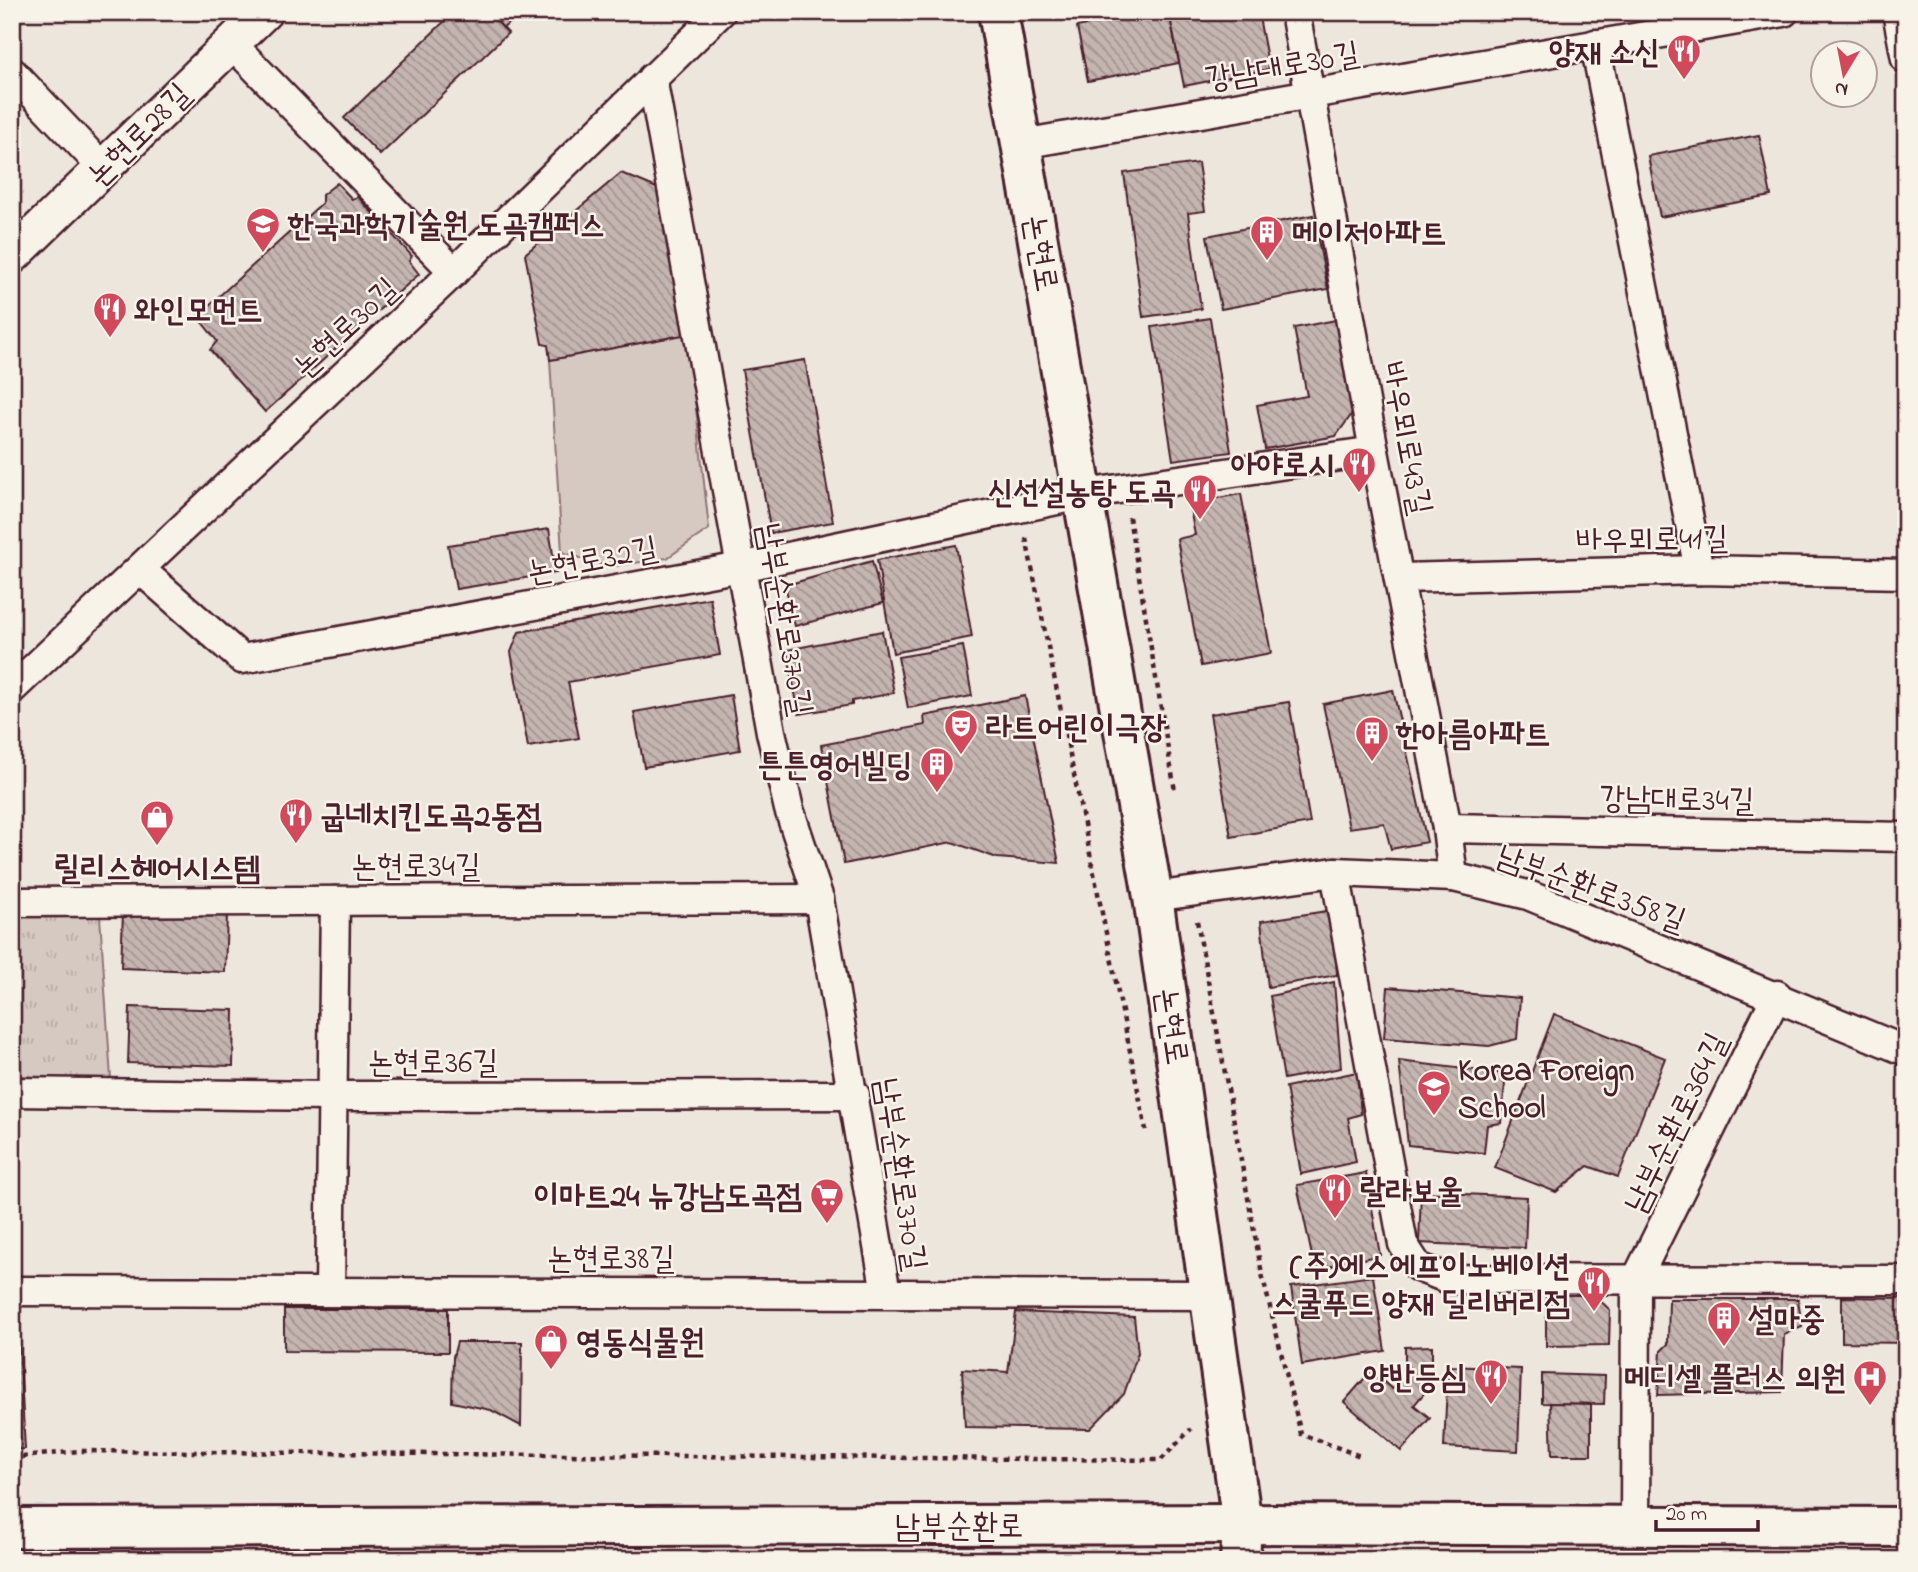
<svg xmlns="http://www.w3.org/2000/svg" width="1918" height="1572" viewBox="0 0 1918 1572" font-family="'Indie Flower','Poor Story',sans-serif">
	<defs>
		<pattern id="park-tufts" width="24" height="20" patternUnits="userSpaceOnUse" patternTransform="scale(1.75)"><rect width="24" height="20" fill="#d5c9c2"/><path d="M3 7l-1-3M5 7V3M7 7l1-3M15 17l-1-3M17 17v-4M19 17l1-3" fill="none" stroke="#b8aca7"/></pattern>
		<pattern id="building-back-hatch" width="6" height="6" patternUnits="userSpaceOnUse" patternTransform="scale(1.75)"><rect width="6" height="6" fill="#c4b5b0"/><path d="M-1 5l2 2M0 0l6 6M5-1l2 2" fill="none" stroke="#a1938f"/></pattern>
	</defs>
	<rect width="100%" height="100%" fill="#ece6dd"/>
	<filter id="ink" filterUnits="userSpaceOnUse"><feTurbulence type="fractalNoise" baseFrequency=".0143" numOctaves="2"/><feDisplacementMap in="SourceGraphic" scale="14" xChannelSelector="R" yChannelSelector="G"/><feConvolveMatrix kernelMatrix="1 2 1 2 8 2 1 2 1" color-interpolation-filters="sRGB"/></filter>
	<g filter="url(#ink)">
		<path fill="#d5c9c2" stroke="#907476" stroke-width="2" d="M688,334L709,529L667,558L608,567L562,552L550,360Z"/>
		<path fill="url(#park-tufts)" stroke="#907476" stroke-width="2" d="M12,902H99L112,1093L12,1092Z"/>
		<g fill="url(#building-back-hatch)" stroke="#4a1f2b" stroke-width="2">
			<path d="M454,12H488L508,33L380,155L344,118Z"/>
			<path d="M490,12H523L503,28Z"/>
			<path d="M1152,12H1169L1179,63L1088,81L1077,27Z"/>
			<path d="M1169,12H1258L1269,69L1184,86Z"/>
			<path d="M1759,135L1771,196L1660,217L1648,156Z"/>
			<path d="M1198,163L1205,211L1188,213L1201,309L1143,317L1124,173Z"/>
			<path d="M621,173L664,191L688,334L550,360L548,345L542,344L525,254Z"/>
			<path d="M337,183L352,199L358,197L412,256L409,261L419,274L265,412L210,350L217,341L197,316L322,203V195Z"/>
			<path d="M1313,215L1328,289L1221,309L1207,236Z"/>
			<path d="M1210,318L1231,452L1173,460L1152,327Z"/>
			<path d="M1336,320L1354,411L1336,436L1265,449L1257,405L1307,396L1294,328Z"/>
			<path d="M805,360L833,522L771,533L742,370Z"/>
			<path d="M1241,494L1271,653L1201,666L1177,539L1195,535L1189,503Z"/>
			<path d="M549,529L556,573L456,589L448,545Z"/>
			<path d="M956,545L972,637L893,653L877,560Z"/>
			<path d="M872,561L883,603L795,626L786,589L790,584Z"/>
			<path d="M710,598L720,655L568,682L579,738L528,747L511,652L519,632Z"/>
			<path d="M882,631L894,693L852,701V705L799,714L787,650Z"/>
			<path d="M963,646L972,696L908,708L898,657Z"/>
			<path d="M1393,690L1427,842L1391,849L1384,823L1349,828L1323,704Z"/>
			<path d="M731,695L740,750L644,767L634,712Z"/>
			<path d="M1025,696L1059,863L997,858L952,842L844,864L821,745L925,725L924,716Z"/>
			<path d="M1289,702L1310,823L1231,837L1210,714Z"/>
			<path d="M1334,910L1337,975L1268,987L1261,921Z"/>
			<path d="M123,911L227,915L225,972L121,968Z"/>
			<path d="M1334,982L1341,1068L1284,1079L1270,996Z"/>
			<path d="M1388,987L1520,998L1517,1039L1489,1046L1384,1038Z"/>
			<path d="M130,1007L234,1010L233,1066L128,1063Z"/>
			<path d="M1554,1014L1665,1058L1618,1177L1588,1166L1556,1192L1495,1168Z"/>
			<path d="M1399,1061L1506,1074L1501,1123L1487,1125L1484,1153L1408,1145Z"/>
			<path d="M1357,1072L1361,1114L1348,1118L1356,1162L1301,1174L1286,1087Z"/>
			<path d="M1366,1173L1380,1255L1315,1270L1297,1185Z"/>
			<path d="M1421,1192L1527,1197L1525,1248L1419,1243Z"/>
			<path d="M1373,1276L1385,1351L1302,1365L1291,1287Z"/>
			<path d="M1546,1295H1594L1610,1310L1609,1345L1546,1346Z"/>
			<path d="M1842,1297L1906,1298V1343L1842,1342Z"/>
			<path d="M1669,1299H1798L1802,1327L1784,1334L1782,1392L1658,1395L1661,1351L1668,1344Z"/>
			<path d="M284,1309H448V1352L284,1351Z"/>
			<path d="M1016,1312L1134,1317L1138,1353L1124,1394L1090,1429L965,1427L962,1369L1008,1372Z"/>
			<path d="M19,1342L25,1449L12,1450V1343Z"/>
			<path d="M457,1342H522L521,1426L491,1410L452,1402L453,1357Z"/>
			<path d="M1432,1346V1384L1414,1405L1430,1418L1401,1451L1344,1402L1371,1371L1392,1389L1405,1374V1347Z"/>
			<path d="M1448,1366L1521,1369L1518,1451L1444,1447Z"/>
			<path d="M1542,1374L1605,1376L1604,1404L1542,1403Z"/>
			<path d="M1550,1403L1591,1404V1455H1552Z"/>
		</g>
		<g fill="none" stroke-linecap="round" stroke-linejoin="round">
			<g stroke="#4a1f2b" stroke-width="33">
				<g id="minor">
					<path d="M1295,12L1374,451L1447,828L1453,877"/>
					<path d="M1897,12L1906,59"/>
					<path d="M230,42L454,272"/>
					<path d="M1595,44L1699,570"/>
					<path d="M12,72L104,169"/>
					<path d="M652,78L771,732L789,809L819,899L886,1293"/>
					<path d="M1022,144L1784,12"/>
					<path d="M141,570L242,659L741,567L1085,494L1374,451"/>
					<path d="M1400,578L1699,570L1906,574"/>
					<path d="M12,689L454,272L721,12"/>
					<path d="M1447,828L1906,837"/>
					<path d="M1335,872L1403,1244L1418,1267L1449,1279L1906,1280"/>
					<path d="M1153,897L1335,872L1453,877L1528,895L1906,1051"/>
					<path d="M12,902L819,899"/>
					<path d="M12,1092L330,1096L855,1095"/>
					<path d="M12,1291L1209,1295"/>
					<path d="M330,1291L335,901"/>
					<path d="M1635,1526L1636,1280L1777,995"/>
				</g>
			</g>
			<g stroke="#4a1f2b" stroke-width="40">
				<path id="tertiary" d="M12,256L264,12"/>
			</g>
			<g stroke="#4a1f2b" stroke-width="44">
				<g id="primary">
					<path d="M998,12L1153,897L1242,1524L1240,1560"/>
					<path d="M12,1528L1242,1524L1906,1527"/>
				</g>
			</g>
			<g stroke="#4a1f2b" stroke-width="4.5" stroke-dasharray="5 5" stroke-linecap="butt">
				<path d="M1129,517L1175,791"/>
				<path d="M1026,538L1146,1130"/>
				<path d="M1197,921L1262,1274L1301,1434L1363,1457"/>
				<path d="M12,1458L78,1451L1161,1460L1191,1429"/>
			</g>
			<use href="#minor" stroke="#f7f3e8" stroke-width="28"/>
			<use href="#tertiary" stroke="#f7f3e8" stroke-width="35"/>
			<use href="#primary" stroke="#f7f3e8" stroke-width="38"/>
		</g>
	</g>
	<defs>
		<g id="restaurant-pin" transform="scale(1.75)"><path d="M0 17L-7.5 6A9.5 9.5 0 1 1 7.5 6Z" fill="#d1495b" stroke="#f7f3e8"/><path d="M-5-6h1v4h1v-4h1v4h1v-4h1v5L-1.5 .5V6h-2V.5L-5-1ZM5-6V6H3V1.5H1.5Q1.5-4 5-6Z" fill="#fff"/></g>
		<g id="school-pin" transform="scale(1.75)"><path d="M0 17L-7.5 6A9.5 9.5 0 1 1 7.5 6Z" fill="#d1495b" stroke="#f7f3e8"/><path d="M0-5L7-2L0 1L-7-2ZM-4 1L0 2.5L4 1V4Q0 6-4 4Z" fill="#fff"/></g>
		<g id="building-pin" transform="scale(1.75)"><path d="M0 17L-7.5 6A9.5 9.5 0 1 1 7.5 6Z" fill="#d1495b" stroke="#f7f3e8"/><path d="M-4-6H4V6H1V3H-1V6H-4ZM-2.5-4.3h1.7v1.8h-1.7ZM.8-4.3h1.7v1.8H.8ZM-2.5-1h1.7V.8h-1.7ZM.8-1h1.7V.8H.8Z" fill="#fff"/></g>
		<g id="theatre-pin" transform="scale(1.75)"><path d="M0 17L-7.5 6A9.5 9.5 0 1 1 7.5 6Z" fill="#d1495b" stroke="#f7f3e8"/><path d="M-5-5.5Q0-4 5-5.5V0Q5 5 0 6Q-5 5-5 0ZM-3.3-2.5H-1v1.5H-3.3ZM1-2.5H3.3v1.5H1ZM-2.8 1Q0 5.5 2.8 1Z" fill="#fff"/></g>
		<g id="shop-pin" transform="scale(1.75)"><path d="M0 17L-7.5 6A9.5 9.5 0 1 1 7.5 6Z" fill="#d1495b" stroke="#f7f3e8"/><path d="M-5-2.5h2.3a2.7 3.5 0 0 1 5.4 0H5L5.5 6h-11ZM-1.5-2.5h3a1.5 2.3 0 0 0-3 0Z" fill="#fff"/></g>
		<g id="supermarket-pin" transform="scale(1.75)"><path d="M0 17L-7.5 6A9.5 9.5 0 1 1 7.5 6Z" fill="#d1495b" stroke="#f7f3e8"/><path d="M-6-5.5h2.5l.6 2H6L4.5 2H-2.5L-4.4-4H-6ZM-1.5 3.2a1.3 1.3 0 1 0 .1 0ZM3 3.2a1.3 1.3 0 1 0 .1 0Z" fill="#fff"/></g>
		<g id="hospital-pin" transform="scale(1.75)"><path d="M0 17L-7.5 6A9.5 9.5 0 1 1 7.5 6Z" fill="#d1495b" stroke="#f7f3e8"/><path d="M-5-5h3v3.5h4V-5h3V5h-3V1.5h-4V5h-3Z" fill="#fff"/></g>
	</defs>
	<g fill-rule="evenodd">
		<use href="#restaurant-pin" x="1684" y="51"/>
		<use href="#school-pin" x="263" y="224"/>
		<use href="#building-pin" x="1267" y="232"/>
		<use href="#restaurant-pin" x="110" y="309"/>
		<use href="#restaurant-pin" x="1359" y="464"/>
		<use href="#restaurant-pin" x="1200" y="491"/>
		<use href="#theatre-pin" x="961" y="726"/>
		<use href="#building-pin" x="1372" y="733"/>
		<use href="#building-pin" x="937" y="764"/>
		<use href="#restaurant-pin" x="296" y="815"/>
		<use href="#shop-pin" x="157" y="817"/>
		<use href="#school-pin" x="1434" y="1087"/>
		<use href="#restaurant-pin" x="1335" y="1190"/>
		<use href="#supermarket-pin" x="827" y="1195"/>
		<use href="#restaurant-pin" x="1594" y="1283"/>
		<use href="#building-pin" x="1724" y="1318"/>
		<use href="#shop-pin" x="551" y="1341"/>
		<use href="#restaurant-pin" x="1491" y="1376"/>
		<use href="#hospital-pin" x="1870" y="1377"/>
	</g>
	<g text-anchor="middle" stroke-width="5" stroke-linejoin="round" paint-order="stroke">
		<g font-size="32" font-weight="bold" fill="#4a1f2b" stroke="#f7f3e8" text-anchor="start">
			<text x="1660" y="62" text-anchor="end">양재 소신</text>
			<text x="288" y="235">한국과학기술원 도곡캠퍼스</text>
			<text x="1292" y="243">메이저아파트</text>
			<text x="134" y="320">와인모먼트</text>
			<text x="1334" y="475" text-anchor="end">아야로시</text>
			<text x="1176" y="502" text-anchor="end">신선설농탕 도곡</text>
			<text x="986" y="737">라트어린이극장</text>
			<text x="1396" y="744">한아름아파트</text>
			<text x="912" y="775" text-anchor="end">튼튼영어빌딩</text>
			<text x="320" y="826">굽네치킨도곡2동점</text>
			<text x="157" y="878" text-anchor="middle">릴리스헤어시스템</text>
			<text x="1458" y="1080">Korea Foreign<tspan x="1458" dy="37">School</tspan></text>
			<text x="1360" y="1201">랄라보울</text>
			<text x="802" y="1206" text-anchor="end">이마트24 뉴강남도곡점</text>
			<text x="1570" y="1276" text-anchor="end">(주)에스에프이노베이션<tspan x="1570" dy="37">스쿨푸드 양재 딜리버리점</tspan></text>
			<text x="1748" y="1329">설마중</text>
			<text x="576" y="1352">영동식물원</text>
			<text x="1466" y="1387" text-anchor="end">양반등심</text>
			<text x="1846" y="1388" text-anchor="end">메디셀 플러스 의원</text>
		</g>
		<g font-size="32" fill="#4a1f2b" stroke="#f7f3e8">
			<text transform="translate(1282 65) rotate(-10)" y="11">강남대로30길</text>
			<text transform="translate(138 134) rotate(-45)" y="11">논현로28길</text>
			<text transform="translate(1042 253) rotate(80)" y="11">논현로</text>
			<text transform="translate(345 327) rotate(-43)" y="11">논현로30길</text>
			<text transform="translate(1408 438) rotate(79)" y="11">바우뫼로43길</text>
			<text transform="translate(1652 538) rotate(-1)" y="11">바우뫼로41길</text>
			<text transform="translate(592 559) rotate(-11)" y="11">논현로32길</text>
			<text transform="translate(786 619) rotate(80)" y="11">남부순환로370길</text>
			<text transform="translate(1677 798) rotate(1)" y="11">강남대로34길</text>
			<text x="416" y="876">논현로34길</text>
			<text transform="translate(1592 887) rotate(20)" y="11">남부순환로358길</text>
			<text transform="translate(1173 1026) rotate(81)" y="11">논현로</text>
			<text x="433" y="1072">논현로36길</text>
			<text transform="translate(1675 1122) rotate(-64)" y="11">남부순환로364길</text>
			<text transform="translate(902 1174) rotate(81)" y="11">남부순환로370길</text>
			<text x="611" y="1268">논현로38길</text>
			<text x="959" y="1536">남부순환로</text>
		</g>
	</g>
	<rect width="1918" height="1572" fill="none" stroke="#f7f3e8" stroke-width="42"/>
	<rect x="21" y="21" width="1876" height="1530" fill="none" stroke="#4a1f2b" stroke-width="2.5" filter="url(#ink)"/>
	<g transform="translate(1844 74) rotate(190)"><circle r="33" fill="#f7f3e8" stroke="#b29e9c" stroke-width="2"/>
	<path d="M0-5L12 26L0 18L-12 26Z" fill="#d1495b"/>
	<text y="-10" font-size="19" font-weight="bold" text-anchor="middle" fill="#4a1f2b">N</text>
	</g>
	<path d="M1656 1520v10h102v-10" fill="none" stroke="#4a1f2b" stroke-width="3.5"/>
	<text x="1666" y="1520" font-size="21" fill="#4a1f2b" stroke="#f7f3e8" stroke-width="5" paint-order="stroke">20 m</text>
</svg>
